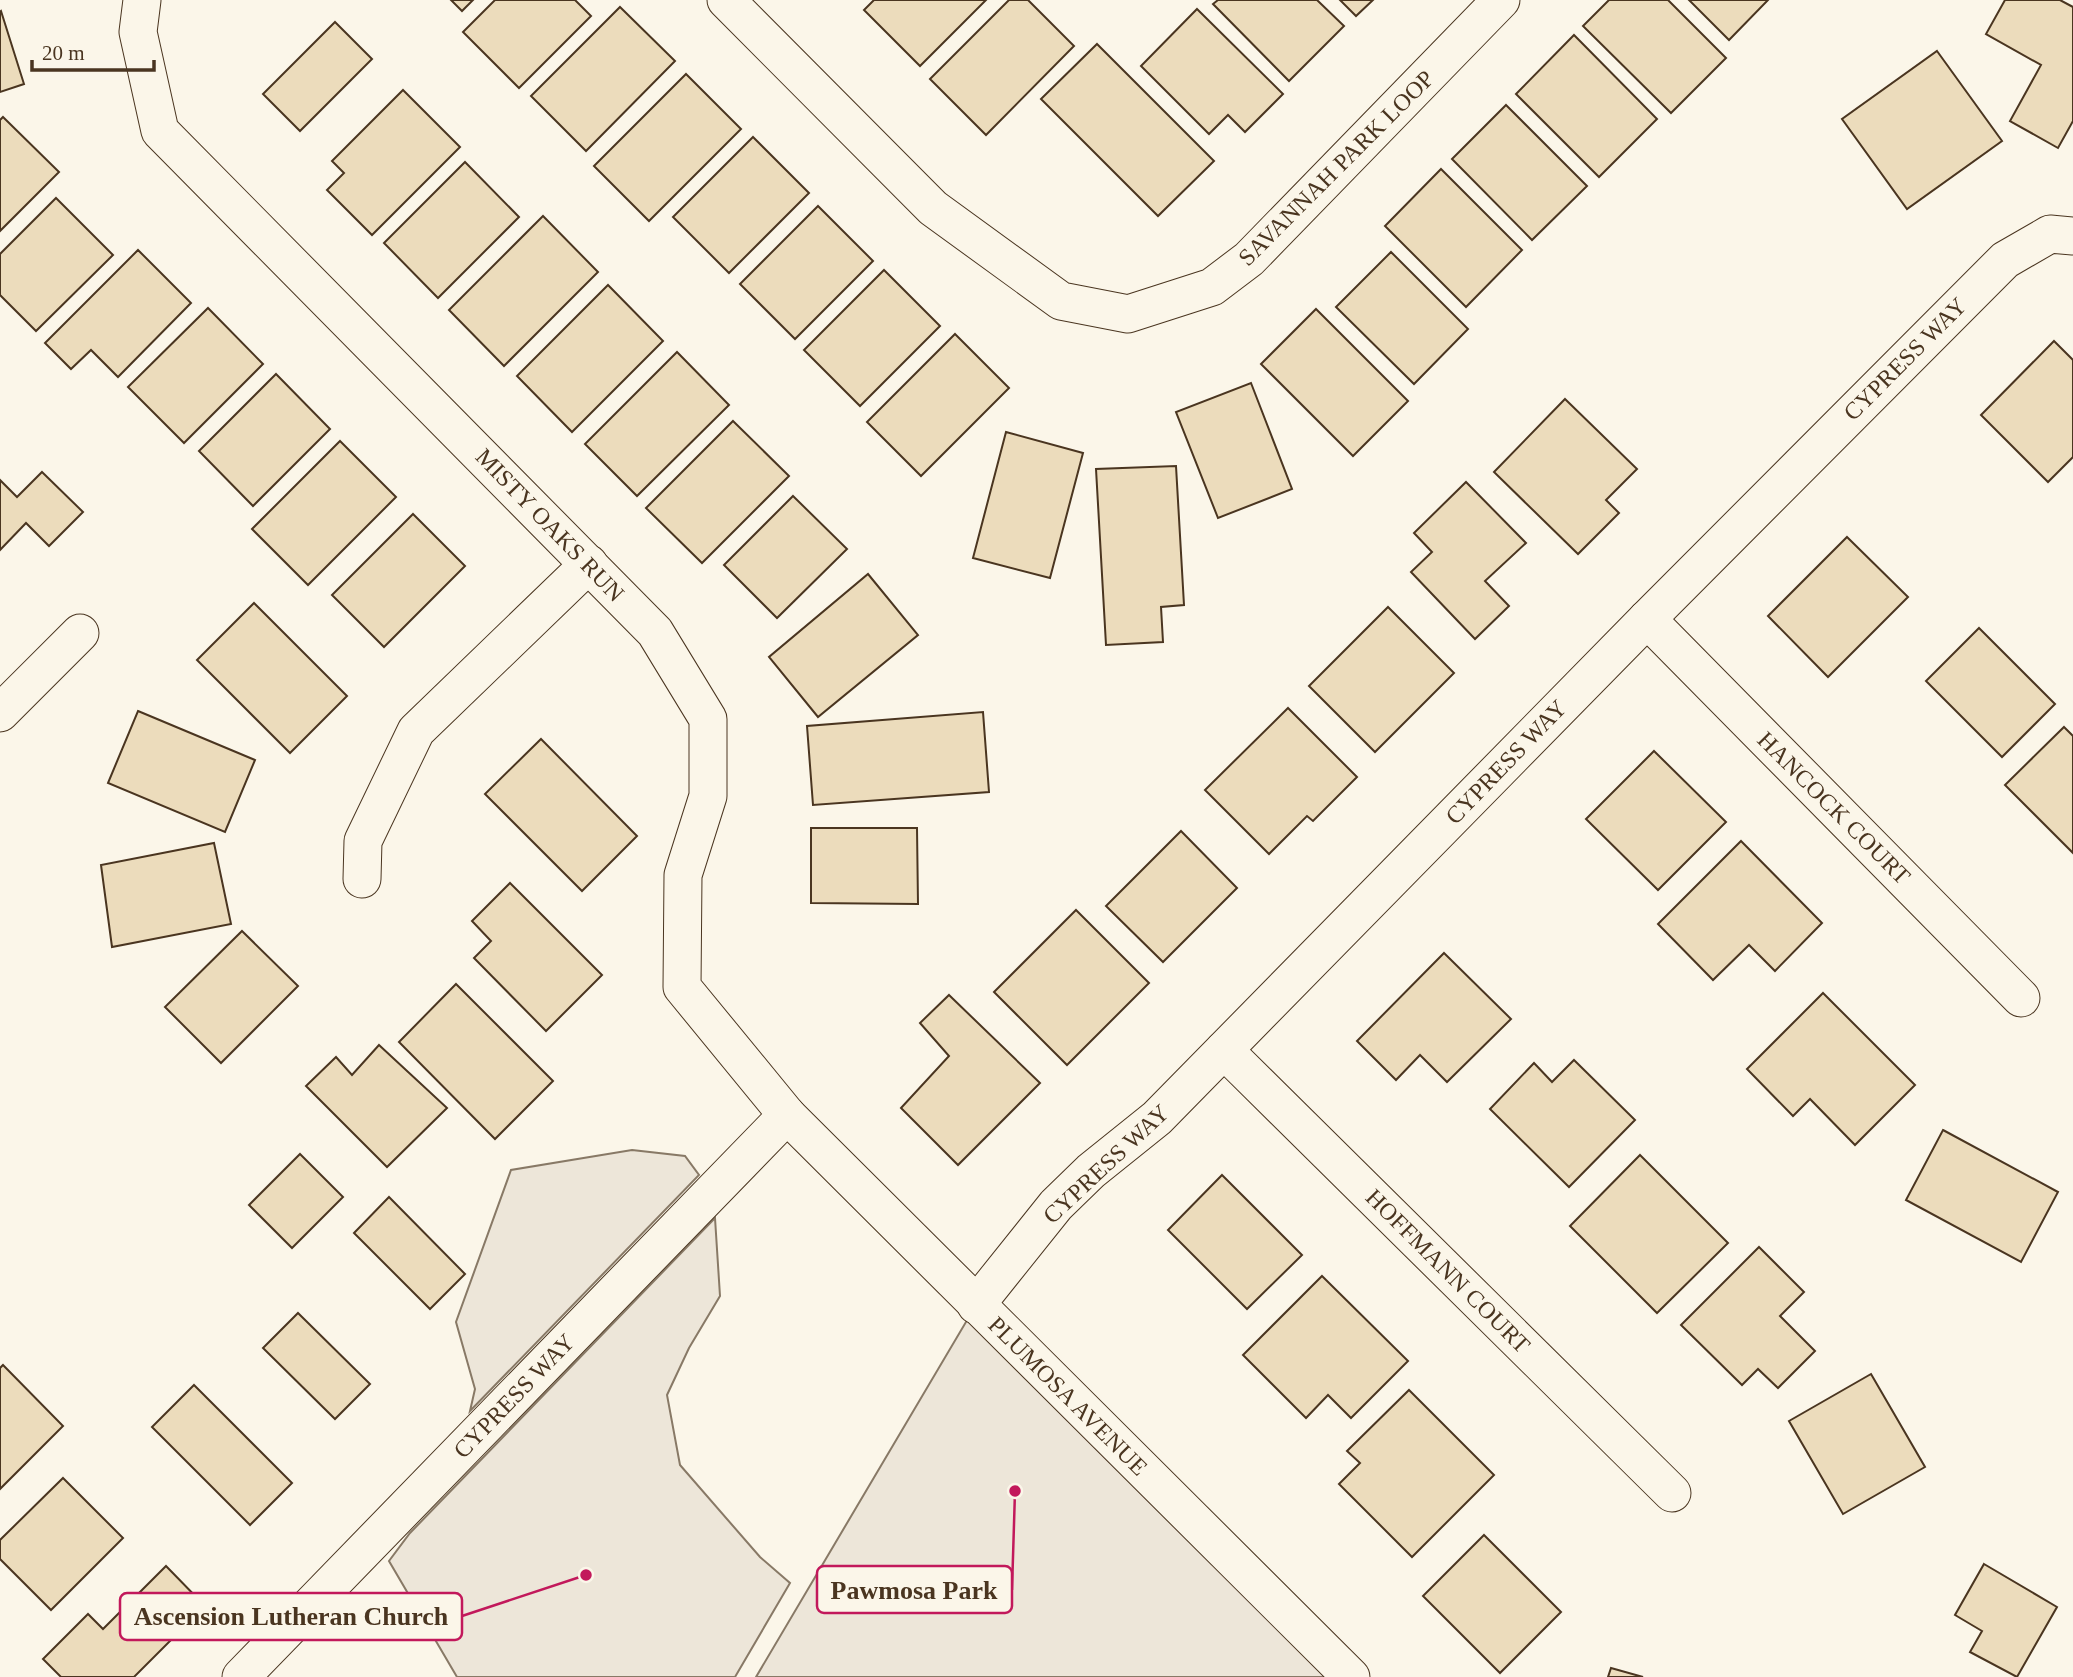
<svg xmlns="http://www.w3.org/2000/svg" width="2073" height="1677" viewBox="0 0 2073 1677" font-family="'Times New Roman',serif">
	<rect width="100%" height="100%" fill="#fbf6e9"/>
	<g fill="#ede6d9" stroke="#887966" stroke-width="2">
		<path d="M632,1150L685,1156L699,1175L470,1411L475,1389L456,1322L511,1170Z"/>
		<path d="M715,1218L720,1296L689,1348L667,1395L680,1465L760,1557L790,1583L735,1677H457L389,1561L410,1533Z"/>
		<path d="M976,1305L1351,1677H756Z"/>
	</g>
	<g fill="#ecdcbc" stroke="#4a3520" stroke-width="2">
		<path d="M451,0H473L462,11Z"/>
		<path d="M495,0H575L591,16L519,88L463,32Z"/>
		<path d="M874,0H986L920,66L864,10Z"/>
		<path d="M1009,0H1028L1074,46L986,135L930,79Z"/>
		<path d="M1218,0H1317L1344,26L1289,81L1213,4Z"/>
		<path d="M1340,0H1373L1356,16Z"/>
		<path d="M1609,0H1668L1726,58L1671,113L1583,26Z"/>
		<path d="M1689,0H1768L1729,40Z"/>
		<path d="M2005,0H2060L2073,7V121L2058,148L2010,121L2041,65L1986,34Z"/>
		<path d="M620,7L675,61L586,151L531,96Z"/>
		<path d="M1197,9L1283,94L1245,132L1228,115L1209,134L1141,66Z"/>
		<path d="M1,11L24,84L0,92V12Z"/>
		<path d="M335,22L372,59L300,131L263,94Z"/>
		<path d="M1574,35L1657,119L1599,177L1516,94Z"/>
		<path d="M1097,44L1214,161L1158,216L1041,99Z"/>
		<path d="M1937,51L2002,141L1907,209L1842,119Z"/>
		<path d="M686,74L741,129L649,221L594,166Z"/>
		<path d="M403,90L460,147L372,235L327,190L344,173L332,161Z"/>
		<path d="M1506,105L1587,186L1532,240L1452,159Z"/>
		<path d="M3,117L59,172L0,231V120Z"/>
		<path d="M753,137L809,193L729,273L673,217Z"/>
		<path d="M465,162L519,217L438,298L384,243Z"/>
		<path d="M1441,169L1522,250L1466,307L1385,226Z"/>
		<path d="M56,198L113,255L36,331L0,295V254Z"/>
		<path d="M818,206L873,261L795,339L740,284Z"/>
		<path d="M543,216L598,272L504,366L449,310Z"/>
		<path d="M138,250L191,303L118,377L91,350L71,369L45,343Z"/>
		<path d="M1391,252L1468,329L1414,384L1336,307Z"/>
		<path d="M884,270L940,326L860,406L804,350Z"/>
		<path d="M608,285L663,341L572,432L517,376Z"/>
		<path d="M208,308L263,364L184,443L128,387Z"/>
		<path d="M1316,309L1408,401L1353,456L1261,364Z"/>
		<path d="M955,334L1009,388L921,476L867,422Z"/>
		<path d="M2054,341L2073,360V457L2048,482L1981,415Z"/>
		<path d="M677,352L729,405L637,496L585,444Z"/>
		<path d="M276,374L330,429L253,506L199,451Z"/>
		<path d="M1251,383L1292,489L1218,518L1176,412Z"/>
		<path d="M1565,399L1637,469L1606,500L1619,513L1578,554L1494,472Z"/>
		<path d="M733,421L789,476L702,563L646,508Z"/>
		<path d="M1006,432L1083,453L1050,578L973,558Z"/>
		<path d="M340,441L396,497L308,585L252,529Z"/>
		<path d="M1176,466L1184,605L1161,607L1163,642L1106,645L1096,469Z"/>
		<path d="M42,472L83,512L49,546L26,523L0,550V480L17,497Z"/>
		<path d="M1466,482L1526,543L1485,581L1509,606L1475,639L1411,572L1432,552L1414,533Z"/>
		<path d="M793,496L847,549L777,618L724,565Z"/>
		<path d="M413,514L465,566L384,647L332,595Z"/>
		<path d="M1847,537L1908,597L1828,677L1768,616Z"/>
		<path d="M868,574L918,635L818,717L769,657Z"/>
		<path d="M254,603L347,696L290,753L197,660Z"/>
		<path d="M1388,607L1454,673L1375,752L1309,686Z"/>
		<path d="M1979,628L2055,704L2002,757L1926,681Z"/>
		<path d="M1288,708L1357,777L1313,821L1307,816L1269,854L1205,790Z"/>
		<path d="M138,711L255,760L225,832L108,783Z"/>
		<path d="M983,712L989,792L813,805L807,726Z"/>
		<path d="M2064,727L2073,736V853L2005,785Z"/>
		<path d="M541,739L637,836L582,891L485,794Z"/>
		<path d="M1654,751L1726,822L1658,890L1586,819Z"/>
		<path d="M811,828H917L918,904L811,903Z"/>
		<path d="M1181,831L1237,888L1163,962L1106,906Z"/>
		<path d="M1741,841L1822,923L1775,971L1749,945L1713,980L1658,924Z"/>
		<path d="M214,843L231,924L112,947L101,865Z"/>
		<path d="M510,883L602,975L546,1031L474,958L491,941L472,921Z"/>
		<path d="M1076,910L1149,983L1067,1065L994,992Z"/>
		<path d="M242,931L298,986L221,1063L165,1007Z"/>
		<path d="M1444,953L1511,1019L1447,1082L1420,1055L1396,1080L1357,1041Z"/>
		<path d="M456,984L553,1081L495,1139L399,1042Z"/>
		<path d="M1823,993L1915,1085L1855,1145L1810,1099L1793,1116L1747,1069Z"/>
		<path d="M949,995L1040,1083L958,1165L901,1108L949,1056L920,1023Z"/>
		<path d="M379,1045L447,1108L387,1167L306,1086L336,1057L352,1075Z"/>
		<path d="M1574,1060L1635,1120L1569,1187L1490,1109L1534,1063L1552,1082Z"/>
		<path d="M1943,1130L2058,1192L2021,1262L1906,1200Z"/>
		<path d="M300,1154L343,1197L292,1248L249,1205Z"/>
		<path d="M1640,1155L1728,1243L1657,1313L1570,1226Z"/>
		<path d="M1222,1175L1302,1255L1247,1309L1168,1230Z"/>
		<path d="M389,1197L465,1274L430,1309L354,1233Z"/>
		<path d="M1759,1247L1804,1292L1780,1316L1815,1351L1778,1388L1758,1369L1742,1385L1681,1325Z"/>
		<path d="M1322,1276L1408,1361L1351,1418L1328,1395L1306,1418L1243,1355Z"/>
		<path d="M298,1313L370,1384L335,1419L263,1348Z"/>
		<path d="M3,1365L63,1426L0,1489V1368Z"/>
		<path d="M1871,1374L1925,1467L1843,1514L1789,1421Z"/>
		<path d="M194,1385L292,1483L250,1525L152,1427Z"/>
		<path d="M1409,1390L1494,1475L1412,1557L1339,1484L1360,1463L1347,1451Z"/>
		<path d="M63,1478L123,1538L51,1610L0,1559V1540Z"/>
		<path d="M1484,1535L1561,1612L1500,1673L1423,1596Z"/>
		<path d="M1984,1564L2057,1607L2017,1677L1970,1652L1982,1631L1955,1615Z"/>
		<path d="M166,1566L205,1606L134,1677H61L43,1659L88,1614L103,1629Z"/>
		<path d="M1611,1668L1643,1677H1608Z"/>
	</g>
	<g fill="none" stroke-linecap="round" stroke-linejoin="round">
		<g stroke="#4a3520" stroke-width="39">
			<g id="minor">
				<path d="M142,0L138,32L160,131L655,632L708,719V796L683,875L682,987L787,1115L1351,1677"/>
				<path d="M726,0L933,208L1061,301L1128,314L1212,287L1249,259L1501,0"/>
				<path d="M1647,619L2021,998"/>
				<path d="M0,713L80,633"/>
				<path d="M362,879L363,841L416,731L589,564"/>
				<path d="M1224,1050L1672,1493"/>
				<path d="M976,1305L1056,1205L1091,1171L1157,1118L1647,619L2005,260L2050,234L2073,236"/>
				<path d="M241,1677L787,1115"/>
			</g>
		</g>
		<use href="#minor" stroke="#fbf6e9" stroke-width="37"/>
	</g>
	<g text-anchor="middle" stroke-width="5" stroke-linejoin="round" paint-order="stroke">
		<g font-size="24" fill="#4a3520" stroke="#fbf6e9">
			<text transform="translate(1336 168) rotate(-45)" y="8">SAVANNAH PARK LOOP</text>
			<text transform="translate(1905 359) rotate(-45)" y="8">CYPRESS WAY</text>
			<text transform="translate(550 525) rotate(46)" y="8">MISTY OAKS RUN</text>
			<text transform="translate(1506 762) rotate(-46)" y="8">CYPRESS WAY</text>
			<text transform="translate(1834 808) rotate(45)" y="8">HANCOCK COURT</text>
			<text transform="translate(1106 1164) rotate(-43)" y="8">CYPRESS WAY</text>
			<text transform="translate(1448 1271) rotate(45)" y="8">HOFFMANN COURT</text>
			<text transform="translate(514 1396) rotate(-46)" y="8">CYPRESS WAY</text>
			<text transform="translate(1068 1396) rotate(45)" y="8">PLUMOSA AVENUE</text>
		</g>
	</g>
	<path fill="none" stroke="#c2185b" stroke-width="2.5" d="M1015 1491L1012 1590M586 1575L462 1616"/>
	<g fill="#c2185b" stroke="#fbf6e9" stroke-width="2.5">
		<circle cx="1015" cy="1491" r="7"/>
		<circle cx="586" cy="1575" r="7"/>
	</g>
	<g fill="#fbf6e9" stroke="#c2185b" stroke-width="2.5">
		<rect x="817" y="1566" width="195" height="47" rx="7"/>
		<rect x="120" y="1593" width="342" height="47" rx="7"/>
	</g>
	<g font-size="26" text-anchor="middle" font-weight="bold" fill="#4a3520">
		<text x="914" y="1599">Pawmosa Park</text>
		<text x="291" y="1625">Ascension Lutheran Church</text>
	</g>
	<path d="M32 60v10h122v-10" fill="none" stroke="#4a3520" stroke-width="3.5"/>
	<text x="42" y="60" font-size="21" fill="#4a3520" stroke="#fbf6e9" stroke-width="5" paint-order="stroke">20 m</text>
</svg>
